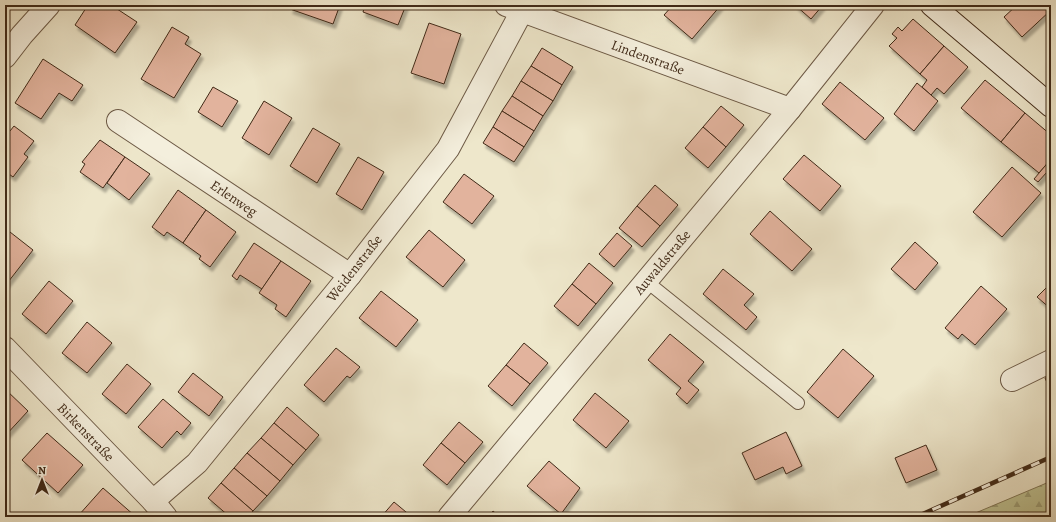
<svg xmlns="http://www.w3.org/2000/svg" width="1056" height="522" viewBox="0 0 1056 522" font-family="Alegreya,serif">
	<defs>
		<pattern id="forest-firs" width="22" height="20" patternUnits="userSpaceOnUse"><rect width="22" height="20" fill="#bfc393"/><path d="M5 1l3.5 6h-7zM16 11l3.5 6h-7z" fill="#9d9f77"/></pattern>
		<filter id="shadow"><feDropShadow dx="2.5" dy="4.5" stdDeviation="1" flood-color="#0004"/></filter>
	</defs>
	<rect width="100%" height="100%" fill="#eee7cb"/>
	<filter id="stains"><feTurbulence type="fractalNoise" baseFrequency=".005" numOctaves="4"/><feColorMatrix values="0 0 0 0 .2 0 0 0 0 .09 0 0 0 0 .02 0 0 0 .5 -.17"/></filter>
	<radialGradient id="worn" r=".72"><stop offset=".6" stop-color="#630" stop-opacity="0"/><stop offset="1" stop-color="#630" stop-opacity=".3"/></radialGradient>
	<path fill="url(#forest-firs)" stroke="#807656" d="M1051,481V517H966L1042,485Z"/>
	<g fill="#e2b39d" stroke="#402a18" filter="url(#shadow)">
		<path d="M88,5H111L137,22L115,53L75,25Z"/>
		<path d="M292,5H340L333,24L290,9Z"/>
		<path d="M365,5H406L398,25L363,12Z"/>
		<path d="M673,5H721L692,39L664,15Z"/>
		<path d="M795,5H823L811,19Z"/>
		<path d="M1017,5H1047L1051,10L1022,37L1004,17Z"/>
		<path d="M913,19L944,46L920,74L889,46L897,38L892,34L898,27L902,31Z"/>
		<path d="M429,23L461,34L444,84L411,73Z"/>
		<path d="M172,27L189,37L185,44L201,54L174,98L141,79Z"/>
		<path d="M944,46L968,67L944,94L937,88L931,95L922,87L927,80L920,74Z"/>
		<path d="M542,48L573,67L562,85L531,66Z"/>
		<path d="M43,59L83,85L72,101L59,93L41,119L15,103Z"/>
		<path d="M531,66L562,85L553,101L521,81Z"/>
		<path d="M985,80L1025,113L1001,142L961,108Z"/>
		<path d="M521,81L553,101L543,116L512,96Z"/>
		<path d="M840,82L884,118L865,140L822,104Z"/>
		<path d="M917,83L938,101L914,131L894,114Z"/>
		<path d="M213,87L238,101L222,127L198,112Z"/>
		<path d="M512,96L543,116L534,131L502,111Z"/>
		<path d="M264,101L292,118L269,155L242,138Z"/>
		<path d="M721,106L744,125L726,147L703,127Z"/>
		<path d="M502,111L534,131L524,147L493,127Z"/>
		<path d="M1025,113L1051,135V159L1039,173L1001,142Z"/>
		<path d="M14,126L34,141L24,154L28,157L13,177L5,171V127L10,131Z"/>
		<path d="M493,127L524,147L514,162L483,143Z"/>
		<path d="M703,127L726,147L708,168L685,148Z"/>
		<path d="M313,128L340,144L317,183L290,166Z"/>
		<path d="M100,140L125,157L103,188L80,172L85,164L82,162Z"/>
		<path d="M804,155L841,186L820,211L783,179Z"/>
		<path d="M125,157L150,174L129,200L107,183Z"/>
		<path d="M358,157L384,172L362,210L336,194Z"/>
		<path d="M1051,159V175L1047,172L1038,182L1034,179Z"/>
		<path d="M1012,167L1041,193L1002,237L973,212Z"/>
		<path d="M464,174L494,196L472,224L443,202Z"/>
		<path d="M655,185L678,205L660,226L637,206Z"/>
		<path d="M178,190L206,210L183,243L167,232L164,236L152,227Z"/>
		<path d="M637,206L660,226L642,247L619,228Z"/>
		<path d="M206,210L236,232L210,267L199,259L201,256L183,243Z"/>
		<path d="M770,211L812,249L792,271L750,234Z"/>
		<path d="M429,230L465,260L443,287L406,257Z"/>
		<path d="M10,232L33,250L5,286V239Z"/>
		<path d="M617,233L632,246L614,267L599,254Z"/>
		<path d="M915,242L938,263L915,290L891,269Z"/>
		<path d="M254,243L281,261L262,289L240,275L237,280L232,276Z"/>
		<path d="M281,261L311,281L286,317L275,309L277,305L259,293Z"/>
		<path d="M589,263L613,283L596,304L572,284Z"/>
		<path d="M723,269L754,294L744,305L757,317L746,330L703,294Z"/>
		<path d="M49,281L73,301L46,334L22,314Z"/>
		<path d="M1051,283V309L1037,297Z"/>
		<path d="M572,284L596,304L578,326L554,306Z"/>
		<path d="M981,286L1007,309L975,345L962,334L958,339L945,328Z"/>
		<path d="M381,291L418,320L396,347L359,318Z"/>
		<path d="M87,322L112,343L87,373L62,353Z"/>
		<path d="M670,334L704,362L688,381L699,390L687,404L676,394L681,388L648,360Z"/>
		<path d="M524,343L548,363L530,384L506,365Z"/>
		<path d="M336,348L360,367L350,378L347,376L324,402L304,385Z"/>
		<path d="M843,349L874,376L838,418L807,392Z"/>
		<path d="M127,364L151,384L126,414L102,394Z"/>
		<path d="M506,365L530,384L512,406L488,386Z"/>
		<path d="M193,373L223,397L209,416L178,392Z"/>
		<path d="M1051,376V392L1045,378Z"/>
		<path d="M5,389L28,411L5,436Z"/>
		<path d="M595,393L629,421L606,448L573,420Z"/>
		<path d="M163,399L191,423L181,435L177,431L162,448L138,427Z"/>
		<path d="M287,407L319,435L306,450L274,423Z"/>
		<path d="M459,422L483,442L465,463L441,443Z"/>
		<path d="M274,423L306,450L293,465L261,438Z"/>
		<path d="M786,432L802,466L786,474L783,467L755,480L742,453Z"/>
		<path d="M47,433L83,465L58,493L22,460Z"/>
		<path d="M261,438L293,465L280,481L247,453Z"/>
		<path d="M441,443L465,463L447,485L423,465Z"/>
		<path d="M926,445L937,470L906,483L895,458Z"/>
		<path d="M247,453L280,481L267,496L234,468Z"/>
		<path d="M549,461L580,488L561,514L527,486Z"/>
		<path d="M234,468L267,496L253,511L221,483Z"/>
		<path d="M221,483L253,511L248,517H230L208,498Z"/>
		<path d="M103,488L135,516L134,517L78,516Z"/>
		<path d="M394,502L412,517H381Z"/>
		<path d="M493,511L500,517H488Z"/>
	</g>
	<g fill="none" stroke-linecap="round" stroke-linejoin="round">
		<g stroke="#6c5945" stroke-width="14">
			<path id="lane" d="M646,281L798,403"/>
		</g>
		<g stroke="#6c5945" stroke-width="24">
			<g id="street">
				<path d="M506,5L790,109"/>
				<path d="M5,57L22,35L49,5"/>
				<path d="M118,121L350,275"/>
				<path d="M5,348L153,501L166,517"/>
				<path d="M1012,380L1051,361"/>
				<path d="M153,501L197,463L350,275L448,149L522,11"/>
				<path d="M449,517L790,109L873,5"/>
			</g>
		</g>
		<g stroke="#402a18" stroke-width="24">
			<path id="secondary" d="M932,5L1051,106"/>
		</g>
		<use href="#lane" stroke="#f4efdd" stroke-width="12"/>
		<use href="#street" stroke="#f4efdd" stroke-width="22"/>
		<use href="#secondary" stroke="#f4efdd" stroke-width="22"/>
		<g stroke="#402a18" stroke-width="4.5">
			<path id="rail" d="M916,517L1051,457"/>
		</g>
		<use href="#rail" stroke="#f4efdd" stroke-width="3" stroke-dasharray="9" stroke-linecap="butt"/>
	</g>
	<g text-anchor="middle" stroke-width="3" stroke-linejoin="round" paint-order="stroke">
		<g font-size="14" fill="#402a18" stroke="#f4efdd">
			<text transform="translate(648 57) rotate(20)" y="5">Lindenstraße</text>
			<text transform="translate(234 198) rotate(34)" y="5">Erlenweg</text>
			<text transform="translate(662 262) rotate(-50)" y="5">Auwaldstraße</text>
			<text transform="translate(354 268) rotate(-52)" y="5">Weidenstraße</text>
			<text transform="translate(86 432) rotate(46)" y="5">Birkenstraße</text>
		</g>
	</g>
	<rect width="1056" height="522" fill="none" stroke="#eee7cb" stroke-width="20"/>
	<rect x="6" y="6" width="1044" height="510" fill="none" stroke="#402a18" stroke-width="2"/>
	<rect x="10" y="10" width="1036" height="502" fill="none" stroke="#402a18"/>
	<g transform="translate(42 480)" stroke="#f4efdd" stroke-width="3" paint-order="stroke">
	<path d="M0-3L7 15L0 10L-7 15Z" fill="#402a18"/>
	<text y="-6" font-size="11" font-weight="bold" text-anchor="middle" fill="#402a18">N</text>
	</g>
	<rect width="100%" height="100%" filter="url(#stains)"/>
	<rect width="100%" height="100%" fill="url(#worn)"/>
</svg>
